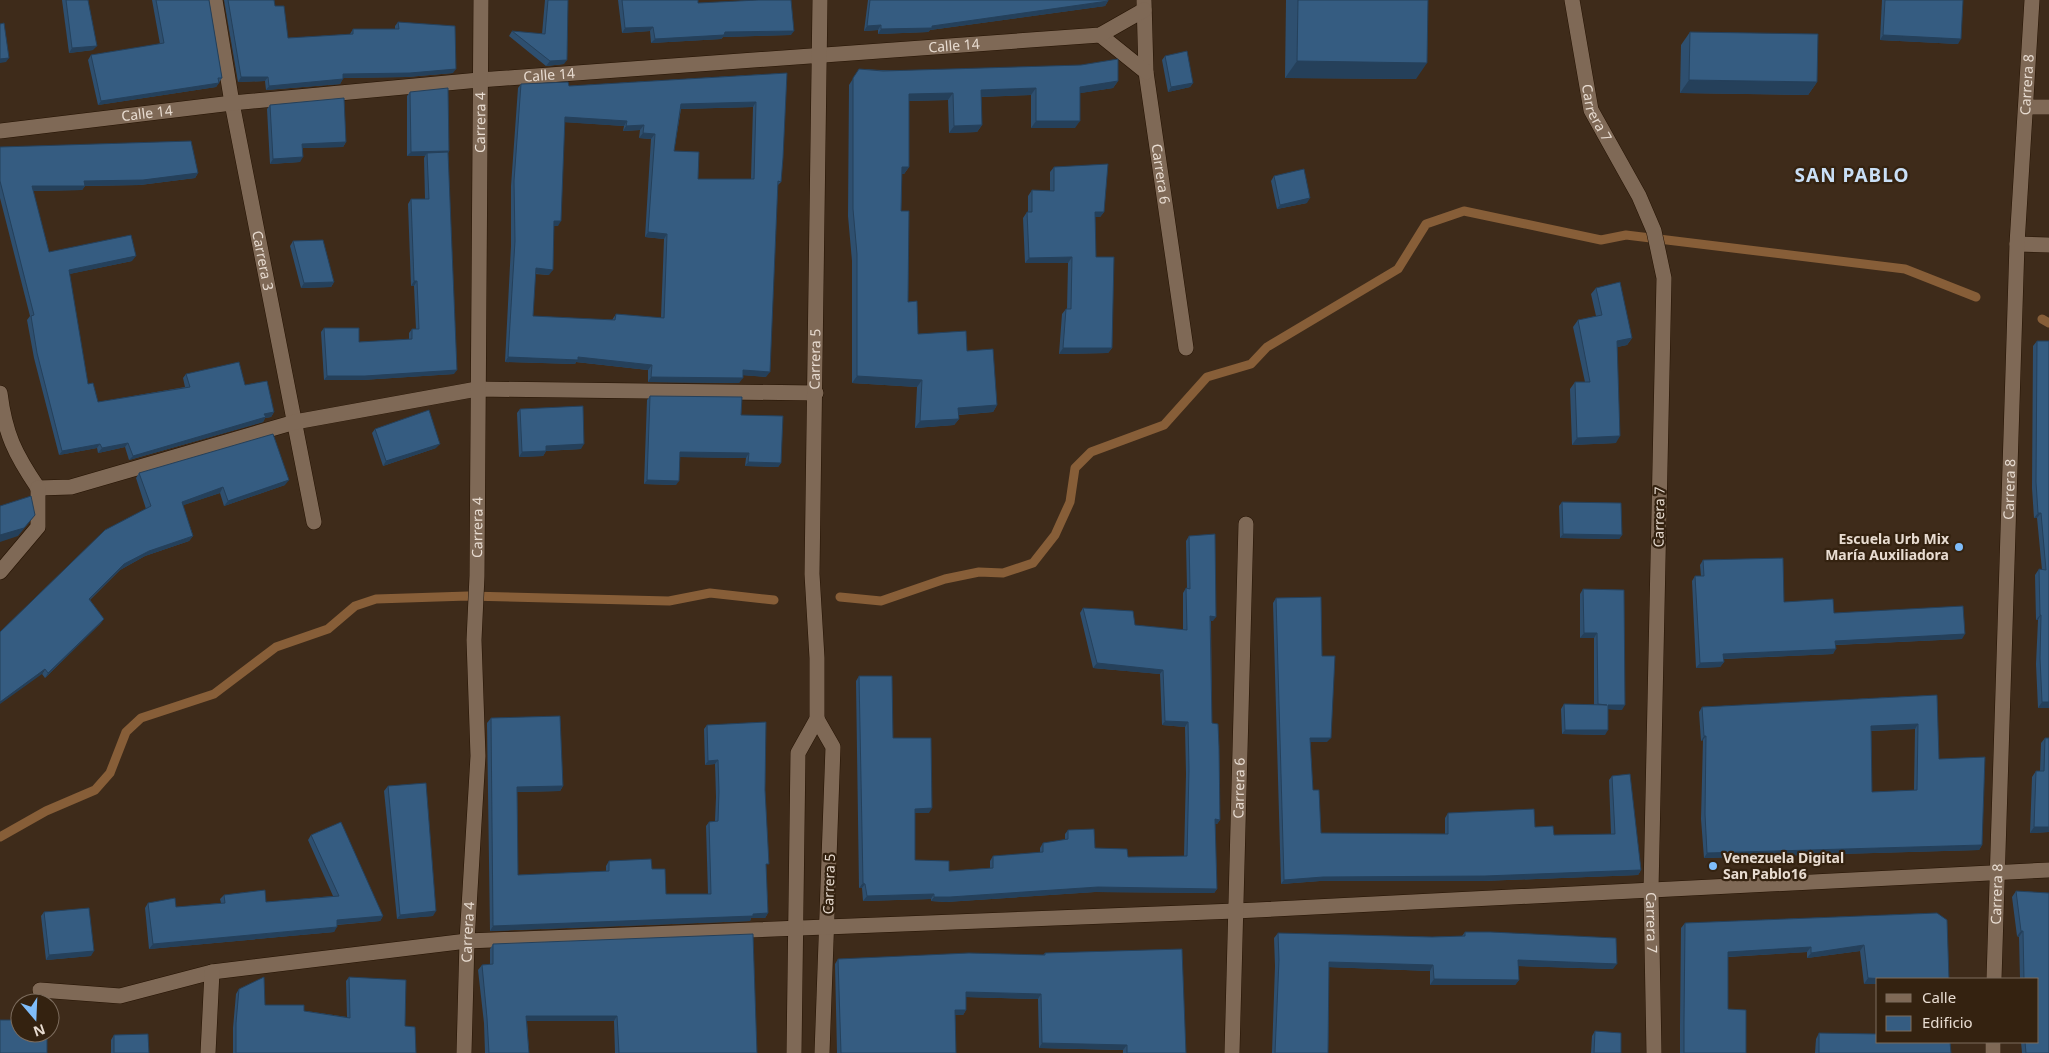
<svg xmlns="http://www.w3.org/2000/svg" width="2049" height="1053" viewBox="0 0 2049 1053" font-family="'Noto Sans',sans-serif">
	<rect width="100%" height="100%" fill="#3e2b1a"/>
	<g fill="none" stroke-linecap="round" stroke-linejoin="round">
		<g stroke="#875e38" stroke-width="9">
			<path d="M2042,319L2049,323"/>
			<path d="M840,597L881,601L945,579L979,572L1003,573L1033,563L1055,535L1070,502L1075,468L1091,452L1164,425L1207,377L1251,364L1267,347L1398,269L1426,224L1464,211L1601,240L1626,235L1905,269L1976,297"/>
			<path d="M0,837L46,811L95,790L110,773L126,732L141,718L214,694L276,647L328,629L355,606L376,599L468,596L669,601L710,593L774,600"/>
		</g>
		<g stroke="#251303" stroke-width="16">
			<g id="minor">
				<path id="s1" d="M215,0L232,103L314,522"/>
				<path id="s2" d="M1572,0L1591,110L1639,196L1654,231L1664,278L1651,890L1654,1053"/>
				<path id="s3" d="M1144,1L1146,72L1186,348"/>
				<path d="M1100,35L1146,72"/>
				<path d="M2026,107H2049"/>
				<path id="s4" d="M0,131L232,103L479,80L1100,35L1144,10"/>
				<path d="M2017,244L2049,245"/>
				<path d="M0,393C5,434 15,454 38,488"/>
				<path d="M38,488L71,487L295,422L477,389L816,393"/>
				<path d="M0,572L38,527V488"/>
				<path d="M817,719L833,747L822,1053"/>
				<path id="s5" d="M1994,979L2017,244L2032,0"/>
				<path d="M40,990L120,996L212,972L467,941L1235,911L2049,870"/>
				<path d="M208,1053L212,972"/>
				<path id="s6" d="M464,1053L467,941L478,756L474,640L477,576L481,0"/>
				<path id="s7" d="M794,1053L798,753L817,719V658L812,574L820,0"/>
				<path id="s8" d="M1232,1053L1246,524"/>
				<path d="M1993,1053V1042"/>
			</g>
		</g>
		<use href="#minor" stroke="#7f6956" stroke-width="15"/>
	</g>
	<g fill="#2e4f6f" fill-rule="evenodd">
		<path d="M62,0H88L93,50L69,53Z"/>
		<path d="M152,0H209L222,78L216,87L98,105L88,60L91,55L160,44Z"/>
		<path d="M224,0H274L275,6L288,38L350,34L353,29H395V26L398,22L453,73L407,77L343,78L340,84L266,90L265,81L238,82Z"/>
		<path d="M544,0H568L564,64L546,66L509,36L512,31L542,34L545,0Z"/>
		<path d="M618,0H698V3L791,35L723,37L721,39L651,43L650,31L622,33Z"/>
		<path d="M868,0H1108V1L1105,6L930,30L928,32L878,34V30L864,31Z"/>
		<path d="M1286,0H1428L1416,79L1285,78Z"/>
		<path d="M1882,0H1963L1958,44L1880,40Z"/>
		<path d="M1690,32L1817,82L1808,95L1680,93L1681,45Z"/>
		<path d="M1165,56L1193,83L1190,87L1168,92L1162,60Z"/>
		<path d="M859,69L1118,81L1113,88L1080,93L1075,128H1031V95L981,97L982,125L977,132L949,133L948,100L909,101V167L904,174H902L901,211L908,302L918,334L967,351L997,405L993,412L959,415V419L954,425L915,428L917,387L852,383V261L848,216L849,85Z"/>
		<path d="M787,73L781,182L777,186L766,377L743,375L739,383L648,382V370L576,362L575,364L505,362L511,246V186L518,88L521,84L569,86ZM753,107L751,179H698L674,151L681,109ZM565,122L624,126L623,131L640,130L639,138L651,139L645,237L664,239L661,318L616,314L612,320L533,316L535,274L549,275L554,226H558Z"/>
		<path d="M410,92L449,151L448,153L454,374L362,380H324L321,332L324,328L359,342L409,339V333L412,329H416L414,286H411L408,204L411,199H425L424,158L425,156H407V96Z"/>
		<path d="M270,105L346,142L343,147L303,148L300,162L270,164L267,109Z"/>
		<path d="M0,147L198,173L195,178L140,185L85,186L82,190L33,191L49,252L132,261L69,274L88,384L98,402L185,387L183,378L186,374L245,385L274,412L271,417L265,418L263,422L129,460L125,447L98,453L97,448L59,455L34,358L27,320L30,316L0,198Z"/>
		<path d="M1054,167L1104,212L1100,217H1095L1096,257L1112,348L1108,353L1059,354L1062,314L1066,309H1067L1068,263H1025L1023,218L1027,212H1028V196L1032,190L1050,191V172Z"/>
		<path d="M1274,176L1307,203L1277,209L1271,181Z"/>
		<path d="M293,241L334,282L331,287L301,288L290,246Z"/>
		<path d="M1596,288L1632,338L1627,345L1617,347L1616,443L1572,445L1570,389L1575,382H1585L1573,327L1578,320L1596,316L1591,294Z"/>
		<path d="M2037,341H2049V708H2038L2036,664L2038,620H2036L2035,575L2039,569L2042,570L2037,518H2034L2032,488L2033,346Z"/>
		<path d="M650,396L741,415L781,463L778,467L745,466L746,458L680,457L676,485L644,484L647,400Z"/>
		<path d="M520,409L581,449L546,451L543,456L519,457L517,413Z"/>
		<path d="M375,429L436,448L383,466L372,433Z"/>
		<path d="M139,473L285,485L224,506L220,493L183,505L193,536L189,541L145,556L120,570L90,600L104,619L100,624L45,678L42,674L146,509L136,478Z"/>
		<path d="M1562,502L1622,535L1619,539L1560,538L1559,506Z"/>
		<path d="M1189,536L1213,621H1211L1212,723L1220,820L1217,824H1215L1217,889L1214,893L1095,892L946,902L931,901V899L863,901L862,888H859L856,681L859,676L893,738L929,813H915V860L949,871L990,868V861L993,856L1040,853V848L1043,843L1065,840V834L1068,830L1095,848L1128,857L1184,856L1186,774L1185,727L1162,725L1160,674L1093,668L1080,613L1083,608L1135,625L1183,630V593L1186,588H1187L1186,541Z"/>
		<path d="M1703,560L1784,602L1834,613L1962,639L1836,645L1833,654L1723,659L1724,662L1720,667L1696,668L1692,581L1695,576H1701L1700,565Z"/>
		<path d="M1583,589L1622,710L1608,709L1605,735L1562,734L1561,709L1564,704L1594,705V638H1580V594Z"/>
		<path d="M1276,598L1322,656L1327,742H1310L1313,790L1321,833L1445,834V818L1448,813L1535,827L1554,835L1611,834L1609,780L1612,776L1641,870L1638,875L1482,881H1320L1281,884L1273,603Z"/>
		<path d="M1937,695L1939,759L1982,845L1979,850L1704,858L1701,819L1703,740L1701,741L1699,712L1702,707ZM1915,729L1914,790L1872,792L1871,731Z"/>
		<path d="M491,718L563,786L560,791L517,792L518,875L606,871V866L609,861L652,869L666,894H708L706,826L709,822L715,821L716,797L715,764L705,765L704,729L707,725L765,790L766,868L768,913L765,918H751L750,921L490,931L487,723Z"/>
		<path d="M2045,738L2049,832L2030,833L2032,777L2036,771H2040L2041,743Z"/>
		<path d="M388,786L433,916L397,919L384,791Z"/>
		<path d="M311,835L383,916L380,921L337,925L334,932L149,949L145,908L148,903L176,907L221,903L220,899L224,895L266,902L333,896L308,840Z"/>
		<path d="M2016,891L2049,893V1053H2022L2021,1042H2038V979H2020L2019,937L2017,936L2012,897Z"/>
		<path d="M44,912L91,956L46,960L41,916Z"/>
		<path d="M1937,913L1949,979H1878L1864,984L1860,951L1807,958V952L1728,957V1009L1746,1053H1680V1026L1681,928L1685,923Z"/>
		<path d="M1465,932L1613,969L1518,966L1519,980L1515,985H1430V971L1329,967L1328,1053H1272L1275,966L1274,938L1278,933L1432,937L1462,936Z"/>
		<path d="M493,944L757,1053H615L614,1021H527L529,1053H485L484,1023L478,970L482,965L490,964V949Z"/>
		<path d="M1045,953L1186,1053H1123V1050L1039,1048L1038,999L966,997V1010L963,1015H955L956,1053H837L835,964L838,959L1043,955Z"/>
		<path d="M349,977L405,1026L416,1053H233V1028L236,994L239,989L265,1005L347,1017L346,981Z"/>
		<path d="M1595,1031L1621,1053H1591L1592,1036Z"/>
		<path d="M1819,1033L1951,1053H1815L1816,1039Z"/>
		<path d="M114,1035L149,1053H111V1040Z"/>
	</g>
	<g fill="#25405a">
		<path d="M1108,1L1105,6L930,30L928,32L878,34L881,29L932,26Z"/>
		<path d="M881,25L878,30L864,31L867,26Z"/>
		<path d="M653,27L650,31L622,33L625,28Z"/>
		<path d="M794,31L791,35L723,37L721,39L651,43L655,39L725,32Z"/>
		<path d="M1883,35L1961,39L1958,44L1880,40Z"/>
		<path d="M97,46L93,50L69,53L72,48Z"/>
		<path d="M9,58L6,62L0,63V59Z"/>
		<path d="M567,60L564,64L546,66L550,61Z"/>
		<path d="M1297,61L1427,63L1416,79L1285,78Z"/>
		<path d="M456,69L453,73L407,77L340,78L343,74Z"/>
		<path d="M241,77H268L265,81L238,82Z"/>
		<path d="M343,79L340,84L266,90L269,86Z"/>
		<path d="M1689,80L1817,82L1808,95L1680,93Z"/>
		<path d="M1118,81L1113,88L1075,94L1080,87Z"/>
		<path d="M219,83L216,87L98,105L101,101Z"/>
		<path d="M1193,83L1190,87L1168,92L1171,87Z"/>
		<path d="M1036,88L1031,95L976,97L981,90Z"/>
		<path d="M953,93L948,100L904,101L909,94Z"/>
		<path d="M756,102L753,107L678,109L681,104Z"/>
		<path d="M565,117L627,121L624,126L561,122Z"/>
		<path d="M1036,121H1080L1075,128H1031Z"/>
		<path d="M644,125L640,130L623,131L626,126Z"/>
		<path d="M982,125L977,132L949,133L954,126Z"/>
		<path d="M643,133L655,134L651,139L639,138Z"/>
		<path d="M346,142L343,147L299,148L302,144Z"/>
		<path d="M449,151L446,156L427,153L425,156H407L411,152Z"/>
		<path d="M303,157L300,162L270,164L273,159Z"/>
		<path d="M902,167H909L904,174H897Z"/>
		<path d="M198,173L195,178L140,185L81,186L84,181Z"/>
		<path d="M32,186H85L82,190L29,191Z"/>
		<path d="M1310,198L1307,203L1277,209L1280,205Z"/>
		<path d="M1095,212H1104L1100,217H1091Z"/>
		<path d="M554,221H561L558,226H551Z"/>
		<path d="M648,232L667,234L664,239L645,237Z"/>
		<path d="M136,256L132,261L65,275L69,270Z"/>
		<path d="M1072,257L1068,263H1025L1029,258Z"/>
		<path d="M536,268L553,270L549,275L532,273Z"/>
		<path d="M414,281H417L414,286H411Z"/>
		<path d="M334,282L331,287L301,288L304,283Z"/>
		<path d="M1632,338L1627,345L1613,348L1617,341Z"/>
		<path d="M1063,348H1112L1108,353L1059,354Z"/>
		<path d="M508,357H578L652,365L648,370L576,362L575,364L505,362Z"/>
		<path d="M457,370L454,374L362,380H324L327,376Z"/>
		<path d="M743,370L770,372L766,377L740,375Z"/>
		<path d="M857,376L922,380L917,387L852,383Z"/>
		<path d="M651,377L743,378L739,383L648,382Z"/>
		<path d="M997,405L993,412L954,415L958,408Z"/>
		<path d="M274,412L271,417L265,418L263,422L129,460L133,456L264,414Z"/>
		<path d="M959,419L954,425L915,428L920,421Z"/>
		<path d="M1620,436L1616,443L1572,445L1577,438Z"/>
		<path d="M128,443L125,447L98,453L102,448Z"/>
		<path d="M100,444L97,448L59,455L62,451Z"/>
		<path d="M440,444L436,448L383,466L386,461Z"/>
		<path d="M584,444L581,449L542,451L546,446Z"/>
		<path d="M546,451L543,456L519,457L522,452Z"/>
		<path d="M680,452L749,453L746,458L677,457Z"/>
		<path d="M748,462L781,463L778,467L745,466Z"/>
		<path d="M289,480L285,485L224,506L228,501Z"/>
		<path d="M647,480L679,481L676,485L644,484Z"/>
		<path d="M223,487L220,493L178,507L182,502Z"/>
		<path d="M2038,513H2041L2037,518H2034Z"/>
		<path d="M35,515L18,536L0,542V535Z"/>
		<path d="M1563,534L1622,535L1619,539L1560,538Z"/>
		<path d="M193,536L189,541L145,556L120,570L85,604L89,599L124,564L149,551Z"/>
		<path d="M2040,615H2041L2038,620H2036Z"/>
		<path d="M1210,616L1216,617L1213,621H1207Z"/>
		<path d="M104,619L100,624L45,678L48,673Z"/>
		<path d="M1584,633H1597L1594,638H1580Z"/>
		<path d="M1965,634L1962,639L1832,645L1835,641Z"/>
		<path d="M1836,649L1833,654L1720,659L1723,654Z"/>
		<path d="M1724,662L1720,667L1696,668L1700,663Z"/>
		<path d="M1097,663L1163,670L1160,674L1093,668Z"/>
		<path d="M45,669L42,674L0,704V702Z"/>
		<path d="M2042,702H2049V708H2038Z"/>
		<path d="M1608,705H1625L1622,710L1605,709Z"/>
		<path d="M1165,721L1188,722L1185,727L1162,725Z"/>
		<path d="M1918,724L1915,729L1867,731L1871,726Z"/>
		<path d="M1565,730H1608L1605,735L1562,734Z"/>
		<path d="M1704,736H1706L1703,740L1701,741Z"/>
		<path d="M1310,738H1331L1327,742H1306Z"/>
		<path d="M718,760L715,764L705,765L708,761Z"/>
		<path d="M563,786L560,791L514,792L517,787Z"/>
		<path d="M932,808L929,813H912L915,809Z"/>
		<path d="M1215,819L1220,820L1217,824H1212Z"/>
		<path d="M2034,827H2049V832L2030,833Z"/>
		<path d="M1982,845L1979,850L1704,858L1707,853Z"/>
		<path d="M1641,870L1638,875L1482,881H1320L1281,884L1284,880L1323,877Z"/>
		<path d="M863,883L865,884L862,888H859Z"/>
		<path d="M1098,887L1217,889L1214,893L1095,892L946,902L931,901L934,897Z"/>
		<path d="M934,894L931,899L863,901L867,896Z"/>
		<path d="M436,911L433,916L397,919L400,915Z"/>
		<path d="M768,913L765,918H751L750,921L490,931L493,926Z"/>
		<path d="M383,916L380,921L333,925L337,920Z"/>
		<path d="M337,927L334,932L149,949L153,944Z"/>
		<path d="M2021,931H2023L2019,937L2017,936Z"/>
		<path d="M1864,945L1860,951L1807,958L1811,953Z"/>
		<path d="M1811,947L1807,952L1724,957L1728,952Z"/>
		<path d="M94,951L91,956L46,960L49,955Z"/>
		<path d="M1518,960L1617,964L1613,969L1514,966Z"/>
		<path d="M1329,962L1433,965L1430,971L1325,967Z"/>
		<path d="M1868,978L1886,979H1878V984H1864Z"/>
		<path d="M1434,979L1519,980L1515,985H1430Z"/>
		<path d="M966,992L1041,994L1038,999L963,997Z"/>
		<path d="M955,1010H966L963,1015H951Z"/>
		<path d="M526,1016H617L614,1021H523Z"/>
		<path d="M1042,1043L1127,1045L1123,1050L1039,1048Z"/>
	</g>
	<g fill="#355c81" stroke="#25405a" fill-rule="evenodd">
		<path d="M66,0H88L97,46L72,48Z"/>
		<path d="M156,0H209L222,78H218L219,83L101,101L91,55L164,43Z"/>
		<path d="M228,0H274L275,6H284L288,38L353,34V29H399L398,22L455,26L456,69L410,73L343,74V79L269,86L268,77H241Z"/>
		<path d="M548,0H568L567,60L550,61L512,31L545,34Z"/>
		<path d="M622,0H698V3L758,0H791L794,31L725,32L724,35L655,39L653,27L625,28Z"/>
		<path d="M870,0H1108V1L932,26V28L881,29V25L867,26Z"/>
		<path d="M1298,0H1428L1427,63L1297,61Z"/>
		<path d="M1885,0H1963L1961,39L1883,35Z"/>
		<path d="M4,23L9,58L0,59V24Z"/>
		<path d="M1690,32L1818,34L1817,82L1689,80Z"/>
		<path d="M1187,51L1193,83L1171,87L1165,56Z"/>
		<path d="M1118,59V81L1080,87V121H1036V88L981,90L982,125L954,126L953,93L909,94V167H902L901,211H909L908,302L917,301L918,334L966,331L967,351L993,349L997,405L958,408L959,419L920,421L922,380L857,376V254L853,209V78L859,69L883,71L1081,65Z"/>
		<path d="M787,73L783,158L781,182L778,181L770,372L743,370V378L651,377L652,365L578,357V360L508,357L515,241L514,181L521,84L568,82L569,86ZM756,102L754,179H698L699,152L674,151L681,104ZM565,117L627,121L626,126L644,125L643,133L655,134L648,232L667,234L664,318L616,314L615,320L533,316L536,268L553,270L554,221H561Z"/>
		<path d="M448,88L449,151L411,152L410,92Z"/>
		<path d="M344,98L346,142L302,144L303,157L273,159L270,105Z"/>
		<path d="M191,141L198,173L143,180L84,181L85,186H32L49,252L131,235L136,256L69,270L88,384L93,383L98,402L190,387L186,374L239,362L245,385L267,381L274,412L264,414L266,417L133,456L128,443L102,448L100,444L62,451L37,353L31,316L34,315L0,181V147Z"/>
		<path d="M448,152L457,370L365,376H327L324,328H359V342L412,339V329H419L417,281H414L411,199H429L427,153Z"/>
		<path d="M1108,164L1104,212H1095L1096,257H1114L1112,348H1063L1066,309H1071L1072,257L1029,258L1027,212H1032V190L1054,191V167Z"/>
		<path d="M1304,169L1310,198L1280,205L1274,176Z"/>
		<path d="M323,240L334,282L304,283L293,241Z"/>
		<path d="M1620,282L1632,338L1617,341L1620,436L1577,438L1575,382H1590L1578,320L1602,315L1596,288Z"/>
		<path d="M2037,341H2049V702H2042L2040,658L2041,615H2040L2039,569L2046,570L2041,513H2038L2036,482Z"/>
		<path d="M650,396L742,397L741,415L783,416L781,463L748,462L749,453L680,452L679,481L647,480Z"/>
		<path d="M583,406L584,444L546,446V451L522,452L520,409Z"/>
		<path d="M429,410L440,444L386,461L375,429Z"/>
		<path d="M273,434L289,480L228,501L223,487L182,502L193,536L149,551L124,564L89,599L104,619L48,673L45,669L0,702V632L105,530L151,506L139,473Z"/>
		<path d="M31,496L35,515L24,528L0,535V506Z"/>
		<path d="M1562,502L1621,503L1622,535L1563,534Z"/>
		<path d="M1215,534L1216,617L1210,616L1212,723L1218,724L1219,747L1220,820L1215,819L1217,889L1098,887L950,897H934V894L867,896L865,884L863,883L859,676H892L893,738H931L932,808L915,809V860L949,861V871L993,868V856L1043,852V843L1068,839V830L1094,829L1095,848L1127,849L1128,857L1187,856L1189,770L1188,722L1165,721L1163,670L1097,663L1083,608L1133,611L1135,625L1187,630L1186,588L1190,589L1189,536Z"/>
		<path d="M1783,558L1784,602L1833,599L1834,613L1963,606L1965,634L1835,641L1836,649L1723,654L1724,662L1700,663L1695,576H1704L1703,560Z"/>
		<path d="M1583,589L1624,590L1625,705H1608V730H1565L1564,704L1607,705L1598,704L1597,633H1584Z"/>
		<path d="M1321,597L1322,656H1335L1331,738H1310L1313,790H1319L1321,833L1448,834V813L1534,809L1535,827L1553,826L1554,835L1615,834L1612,776L1630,774L1641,870L1485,876L1323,877L1284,880L1276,598Z"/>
		<path d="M1937,695L1939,759L1985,757L1982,845L1707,853L1705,814L1706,736H1704L1702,707ZM1918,724L1917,790L1872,792L1871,726Z"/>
		<path d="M560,716L563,786L517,787L518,875L609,871V861L651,859L652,869H665L666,894H711L709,822L718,821L719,792L718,760L708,761L707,725L766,722L765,790L769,864H766L768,913L753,914V916L493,926L491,718Z"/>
		<path d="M2045,738H2049V827H2034L2036,771H2044Z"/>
		<path d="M426,783L436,911L400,915L388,786Z"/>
		<path d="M341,822L383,916L337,920V927L153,944L148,903L175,898L176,907L225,903L224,895L265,890L266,902L339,896L311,835Z"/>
		<path d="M2016,891L2049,893V1053H2026L2025,1042H2038V979H2024L2023,931H2021Z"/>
		<path d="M89,908L94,951L49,955L44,912Z"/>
		<path d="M1937,913L1947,920L1949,979H1886L1868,978L1864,945L1811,953V947L1728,952V1009L1746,1010V1053H1684V1021L1685,923Z"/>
		<path d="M1465,932H1491L1616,938L1617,964L1518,960L1519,980L1434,979L1433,965L1329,962L1328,1053H1275L1279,960L1278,933L1432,937L1465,936Z"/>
		<path d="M753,934L757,1053H619L617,1016H526L529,1053H489L487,1018L482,965L493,964V944Z"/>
		<path d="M1182,949L1186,1053H1127V1045L1042,1043L1041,994L966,992V1010H955L956,1053H841L838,959L969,953L1045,955V953Z"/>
		<path d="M264,977L265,1005H304V1011L350,1018L349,977L406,980L405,1026L415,1027L416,1053H236V1023L239,989Z"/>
		<path d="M0,1020H20V1033H47V1053H0Z"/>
		<path d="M1595,1031L1621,1033V1053H1594Z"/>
		<path d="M1819,1033L1878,1034V1042H1950L1951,1053H1819Z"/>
		<path d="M148,1034L149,1053H114V1035Z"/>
	</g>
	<g fill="#7fbdfa" stroke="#342210" stroke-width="2">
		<circle cx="1959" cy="547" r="5"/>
		<circle cx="1713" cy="866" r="5"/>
	</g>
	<g text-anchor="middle" stroke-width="4.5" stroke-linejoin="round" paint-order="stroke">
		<g font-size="14" fill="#e8dcd1" stroke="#342210">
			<text dy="5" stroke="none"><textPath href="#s4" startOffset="958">Calle 14</textPath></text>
			<text dy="5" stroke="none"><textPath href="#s4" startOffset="552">Calle 14</textPath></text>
			<text dy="5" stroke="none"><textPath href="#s5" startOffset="895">Carrera 8</textPath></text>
			<text dy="5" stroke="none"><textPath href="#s2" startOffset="116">Carrera 7</textPath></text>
			<text dy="5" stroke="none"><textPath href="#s4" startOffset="148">Calle 14</textPath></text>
			<text dy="5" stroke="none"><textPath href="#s6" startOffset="931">Carrera 4</textPath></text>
			<text dy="5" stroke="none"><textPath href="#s3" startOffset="174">Carrera 6</textPath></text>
			<text dy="5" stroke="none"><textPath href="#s1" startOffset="265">Carrera 3</textPath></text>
			<text dy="5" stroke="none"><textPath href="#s7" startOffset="699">Carrera 5</textPath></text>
			<text dy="5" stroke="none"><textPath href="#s5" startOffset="490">Carrera 8</textPath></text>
			<text transform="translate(1659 517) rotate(-89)" y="5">Carrera 7</text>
			<text dy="5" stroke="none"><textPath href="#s6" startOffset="526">Carrera 4</textPath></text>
			<text dy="5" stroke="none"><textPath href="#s8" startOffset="265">Carrera 6</textPath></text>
			<text transform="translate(829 884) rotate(-88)" y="5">Carrera 5</text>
			<text dy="5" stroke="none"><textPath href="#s5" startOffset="85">Carrera 8</textPath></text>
			<text dy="5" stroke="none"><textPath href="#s2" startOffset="941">Carrera 7</textPath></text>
			<text dy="5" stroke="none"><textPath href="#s6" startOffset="121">Carrera 4</textPath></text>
		</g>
		<g font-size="14" font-weight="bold" fill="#e8dcd1" stroke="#342210" text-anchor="end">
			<text x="1949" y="544">Escuela Urb Mix<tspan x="1949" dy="16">María Auxiliadora</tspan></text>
			<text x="1723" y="863" text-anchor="start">Venezuela Digital<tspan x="1723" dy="16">San Pablo16</tspan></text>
		</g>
		<g font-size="19" font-weight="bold" letter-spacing="1" fill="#c9dff6" stroke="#342210">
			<text x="1852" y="182">SAN PABLO</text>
		</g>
	</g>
	<rect x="1876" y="978" width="162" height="65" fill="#342210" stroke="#7c6c5d"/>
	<rect x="1886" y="994" width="25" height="8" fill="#7f6956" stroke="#7c6c5d"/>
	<text x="1922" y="1003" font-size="15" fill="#e8dcd1">Calle</text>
	<rect x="1886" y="1016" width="25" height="15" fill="#355c81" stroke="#7c6c5d"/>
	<text x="1922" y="1028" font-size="15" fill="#e8dcd1">Edificio</text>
	<g transform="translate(35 1018) rotate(161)"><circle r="24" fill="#342210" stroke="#7c6c5d"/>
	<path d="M0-4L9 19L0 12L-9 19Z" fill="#7fbdfa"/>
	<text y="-8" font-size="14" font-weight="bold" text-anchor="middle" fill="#e8dcd1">N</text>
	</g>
</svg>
